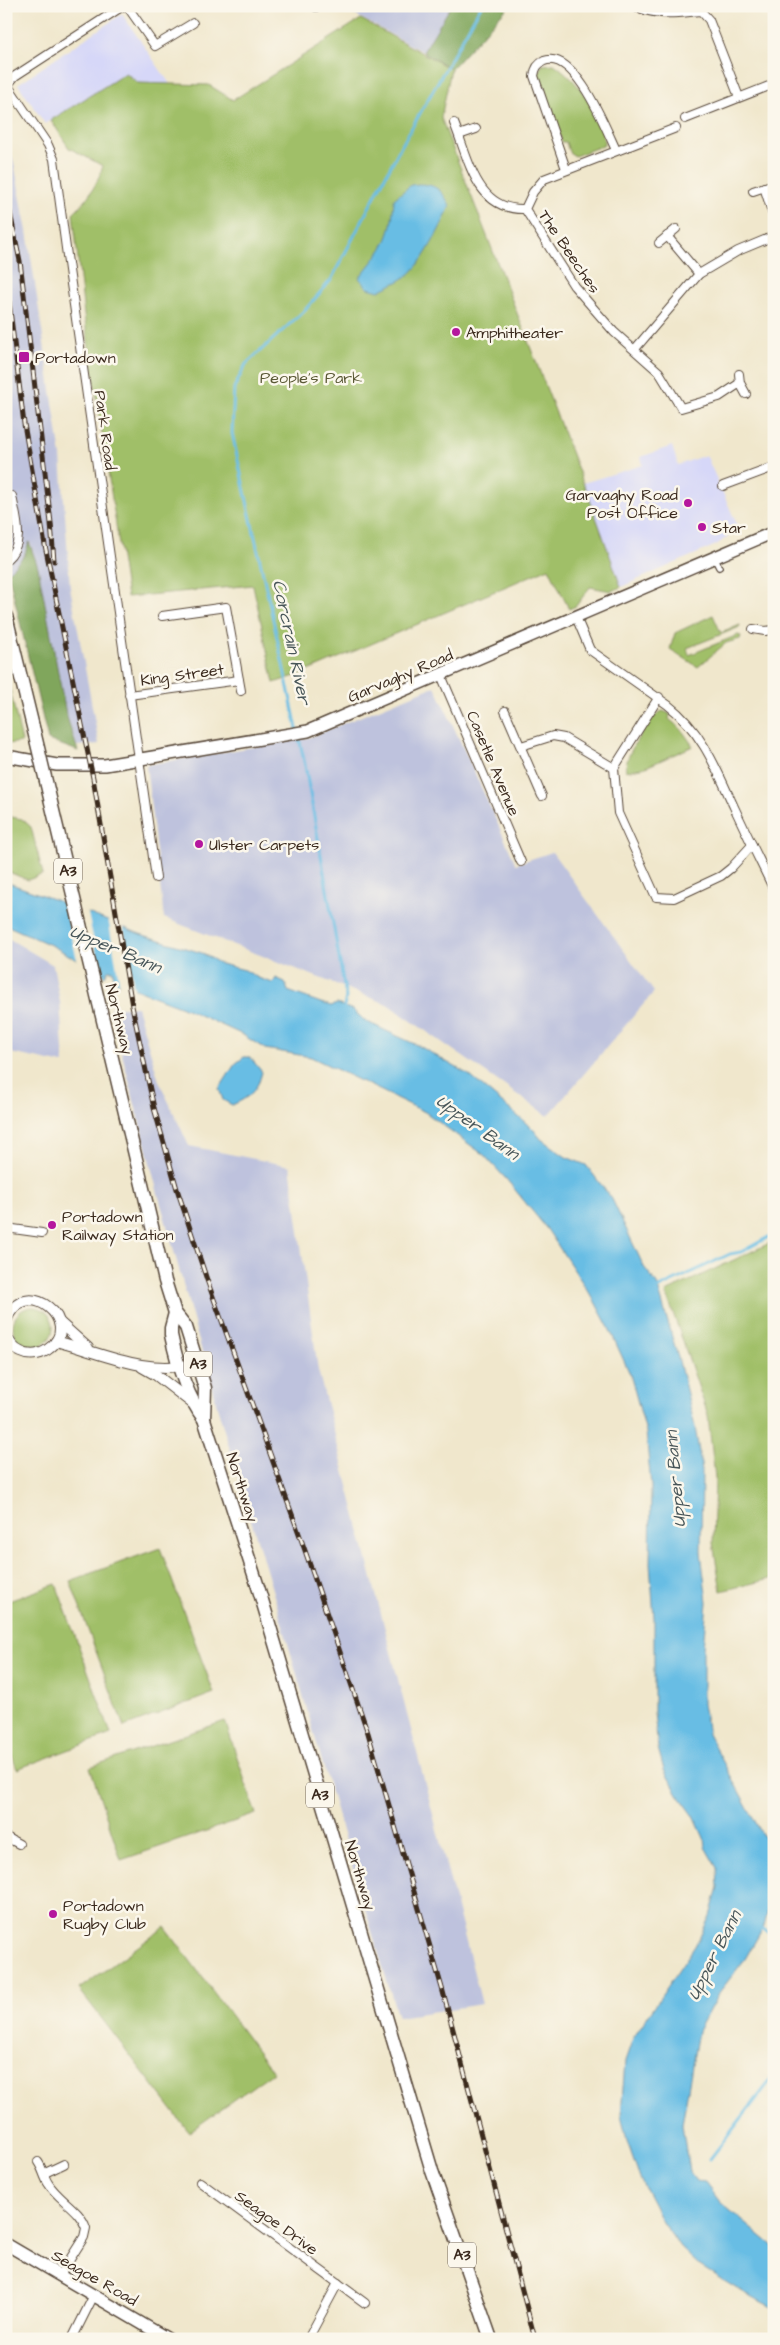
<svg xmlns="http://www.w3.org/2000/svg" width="780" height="2345" viewBox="0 0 780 2345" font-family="'Architects Daughter',sans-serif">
	<rect width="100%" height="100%" fill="#fbf7ec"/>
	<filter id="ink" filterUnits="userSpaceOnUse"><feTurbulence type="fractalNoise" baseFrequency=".02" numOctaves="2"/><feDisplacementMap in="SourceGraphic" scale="10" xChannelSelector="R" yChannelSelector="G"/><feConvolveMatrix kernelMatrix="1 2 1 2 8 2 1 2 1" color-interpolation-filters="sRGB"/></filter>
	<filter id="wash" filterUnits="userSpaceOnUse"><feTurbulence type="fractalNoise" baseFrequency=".0096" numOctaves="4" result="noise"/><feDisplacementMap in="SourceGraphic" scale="20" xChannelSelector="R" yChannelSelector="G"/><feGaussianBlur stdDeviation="1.12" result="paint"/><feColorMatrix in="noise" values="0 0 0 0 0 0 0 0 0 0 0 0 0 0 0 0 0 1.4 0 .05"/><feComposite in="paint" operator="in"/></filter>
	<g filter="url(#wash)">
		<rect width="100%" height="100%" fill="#f0e7cc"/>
		<g fill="#d6d7f8">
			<path d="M122,14L170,84L138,83L126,73L45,124L18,84Z"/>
			<path d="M672,446L678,465L706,455L739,529L716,545L621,587L583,483L643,465L641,457Z"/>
		</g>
		<g fill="#bec2dd">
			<path d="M339,6H451L423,52Z"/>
			<path d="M6,138L14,163L27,231L61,456L70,587L99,744L77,746L66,714L38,567L30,542L24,556L8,572L6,564Z"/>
			<path d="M435,686L516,864L552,852L654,992L548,1116L387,1004L164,918L146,765L308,738Z"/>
			<path d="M6,937L53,965L60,1002L64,1064L6,1052Z"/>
			<path d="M110,1007H137L159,1081L189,1146L290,1166L318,1370L482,2004L398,2017L356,1879L278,1609L221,1420L157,1190Z"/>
		</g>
		<g fill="#a0bf67" stroke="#6e7442">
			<path d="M361,19L451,69L441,118L591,503L621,587L611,591L590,587L576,606L569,609L549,568L301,674L274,683L253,585L127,597L84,315L73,213C88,199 97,185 103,166L69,148L51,120L126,73L138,83L209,85L233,100Z"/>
			<path d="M554,64C578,80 604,116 604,145L575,156L569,152L566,142H562L538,74L542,65Z"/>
			<path d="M713,615L721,633L740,625V627L687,648L689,655L738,635L741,636L740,639L726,643L698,667L670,649L675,633Z"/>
			<path d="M6,672L22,742L7,744L6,741Z"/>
			<path d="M663,711L670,714L669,719L681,729L693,746L646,767L626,771C622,760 651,713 663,711Z"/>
			<path d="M6,816L22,819L31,827L43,874L28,880L6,871Z"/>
			<path d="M774,1241V1578L721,1591L713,1543L715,1478L708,1415L666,1292Z"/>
			<circle cx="33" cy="1327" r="20"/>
			<path d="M160,1548L214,1693L124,1727L70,1581Z"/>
			<path d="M56,1584L111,1734L17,1769L6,1740V1602Z"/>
			<path d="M225,1721L256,1814L121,1860L90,1767Z"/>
			<path d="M165,1927L273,2072L189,2132L79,1989Z"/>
		</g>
		<g fill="#80a65c" stroke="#5e683d">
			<path d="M451,6H509L451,69L423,52Z"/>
			<path d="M29,542L38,567L66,714L78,751L48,740L8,572L24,556Z"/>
		</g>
		<g fill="#67bde4" stroke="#517481">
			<path d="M419,184C436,184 443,191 450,206C443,223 422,266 407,276C399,282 388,286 379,291L368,288L359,278C385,245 391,242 394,199L411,185Z"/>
			<path d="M6,882L53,899L140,934L202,953L221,964L245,970L258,978L273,983L276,978L285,982L288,991L321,1003L331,1006L337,1004L353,1010L365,1021L421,1047L469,1075L533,1129L541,1139L566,1157L586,1165L612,1199L644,1267L657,1284L679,1361L695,1427L702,1470L701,1552L707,1602L703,1649V1704L708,1734L768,1845L773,1872L771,1898L764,1926L745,1959L718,1994L698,2031L682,2124L689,2171L697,2181L705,2182L720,2202L774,2247V2308L742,2292L700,2266L680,2247L663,2223L641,2181L627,2141L621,2115L625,2061L633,2038L695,1946L710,1916L718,1887L717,1868L705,1847L704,1838L694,1816L678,1794L664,1770L658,1748L654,1713V1618L650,1564L651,1486L646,1432L630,1374L609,1328L594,1300L547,1229L507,1180L484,1155L425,1112L311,1057L265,1049L243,1035L182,1007L114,981L113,970H108L105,976L53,946L6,925Z"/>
			<path d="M244,1057H250L262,1072C258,1090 249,1098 232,1105L223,1100L219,1089L235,1064Z"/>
		</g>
		<g fill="#f0e7cc">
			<path d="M63,900L87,909L102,978L78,964Z"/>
			<path d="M108,918L123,925L135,993L120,986Z"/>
		</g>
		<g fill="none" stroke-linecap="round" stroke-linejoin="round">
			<g stroke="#67bde4" stroke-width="3">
				<path d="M344,1007L346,997L305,765L232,433L234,388L246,364L305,310L331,280L398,152L481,6"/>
				<path d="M655,1290L730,1254L741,1252L774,1234"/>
				<path d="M760,1927L774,1936"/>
				<path d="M710,2159L774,2076"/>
			</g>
		</g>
	</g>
	<g filter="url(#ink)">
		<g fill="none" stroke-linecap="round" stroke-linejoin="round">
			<g stroke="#564638" stroke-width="8">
				<path id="pedestrian" d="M714,557L719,567"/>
			</g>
			<g stroke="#564638" stroke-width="10">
				<g id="minor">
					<path d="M127,6L155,46L193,23"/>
					<path d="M314,6L316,7"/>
					<path d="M635,6C657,17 678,13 701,11L709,20L739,97"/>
					<path d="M8,86L48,145L54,159L68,263L156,878"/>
					<path d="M6,87L15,76L123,6"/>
					<path d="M685,119L774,84"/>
					<path d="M454,123C469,159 476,211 525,209"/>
					<path d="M676,128L544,179L533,192L525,209L574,286L614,332L659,372L681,408L719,397L740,383"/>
					<path d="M459,135L476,129"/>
					<path d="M566,169L534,76C535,69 537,64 544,61C575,49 606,129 616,150"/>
					<path d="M764,187L774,218"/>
					<path d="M753,191L774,184"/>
					<path d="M667,236L699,274"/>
					<path d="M659,243L676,229"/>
					<path d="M635,349L699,274L738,251L774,236"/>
					<path d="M739,374L740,383L746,394"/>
					<path d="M723,486L774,467"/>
					<path d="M6,560C26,543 16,519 12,496"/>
					<path d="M162,616L226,607L241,691"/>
					<path d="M576,617L590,650L668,705C702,731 717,770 734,807C747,835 761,863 774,890"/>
					<path d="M753,629L765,631L774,630"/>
					<path d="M441,675L521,862"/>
					<path d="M129,695L239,680"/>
					<path d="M659,697L614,768L618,813L656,897L674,898L721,876L731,868L752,845"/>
					<path d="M505,711L542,796"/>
					<path d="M521,746L553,736L564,738L614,768"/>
					<path d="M6,1228L42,1233"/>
					<path d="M6,1837L19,1844"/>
					<path d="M38,2162C43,2169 44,2177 48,2183C58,2200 80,2209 86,2228L84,2237L60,2275"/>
					<path d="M45,2173L64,2164"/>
					<path d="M200,2182L365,2303"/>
					<path d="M72,2339L94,2295"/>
					<path d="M308,2339L338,2283"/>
				</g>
			</g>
			<g stroke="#564638" stroke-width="12">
				<g id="tertiary">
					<path d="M6,1321C24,1271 87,1324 47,1350C39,1355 29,1356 21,1352C13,1349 9,1342 6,1335"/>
					<path d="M59,1322L88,1348"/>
					<path d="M56,1341C104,1354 147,1376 197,1363"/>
					<path d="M142,1367L156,1375L192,1403"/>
				</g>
			</g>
			<g stroke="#564638" stroke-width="14">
				<g id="secondary">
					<path d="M6,756L57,765H105L308,731L774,532"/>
					<path d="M6,2244L168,2339"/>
				</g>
			</g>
			<g stroke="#564638" stroke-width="15">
				<g id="trunk">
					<path d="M6,616L34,731"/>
					<path d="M101,1012L165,1281L175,1313L186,1327L205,1388L204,1419"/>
					<path d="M175,1313L171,1328V1335C177,1364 186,1395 204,1419L259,1590L432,2171L491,2339"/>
				</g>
			</g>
			<use href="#pedestrian" stroke="#fff" stroke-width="5.5"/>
			<use href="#minor" stroke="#fff" stroke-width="8"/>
			<use href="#tertiary" stroke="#fff" stroke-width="10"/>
			<use href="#secondary" stroke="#fff" stroke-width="11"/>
			<use href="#trunk" stroke="#fff" stroke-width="12"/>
			<g stroke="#3b2a1e" stroke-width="5">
				<g id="rail">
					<path d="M6,193L20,261L51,523L54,561"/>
					<path d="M6,277L24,424L45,545L93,778L132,1006L154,1108L177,1189L207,1280L301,1539L368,1733L442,1988L535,2339"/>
				</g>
			</g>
			<use href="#rail" stroke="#fbf7ec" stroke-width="3" stroke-dasharray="9" stroke-linecap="butt"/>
			<g stroke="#564638" stroke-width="15" stroke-linecap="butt">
				<path id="trunk-bridge" d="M34,731L101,1012"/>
			</g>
			<use href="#trunk-bridge" stroke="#fff" stroke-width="12"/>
		</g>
	</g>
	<g fill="#b5179e" stroke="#fbf7ec" stroke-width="2">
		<circle cx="456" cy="332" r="5"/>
		<rect x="18" y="351" width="12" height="12" rx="2.5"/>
		<circle cx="688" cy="503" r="5"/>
		<circle cx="702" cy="527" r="5"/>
		<circle cx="199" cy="844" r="5"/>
		<circle cx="52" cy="1225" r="5"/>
		<circle cx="53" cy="1914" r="5"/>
	</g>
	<g text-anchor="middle" stroke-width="5" stroke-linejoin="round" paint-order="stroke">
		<g fill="#fbf7ec" stroke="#75685c" stroke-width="1">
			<rect x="54" y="858.5" width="28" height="25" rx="4"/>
			<rect x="184" y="1351.5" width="28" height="25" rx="4"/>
			<rect x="306" y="1782.5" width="28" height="25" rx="4"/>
			<rect x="448" y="2242.5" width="28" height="25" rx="4"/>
		</g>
		<g font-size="15" font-weight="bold" fill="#3b2a1e">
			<text x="68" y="876">A3</text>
			<text x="198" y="1369">A3</text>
			<text x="320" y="1800">A3</text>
			<text x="462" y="2260">A3</text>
		</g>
		<g font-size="16" fill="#3b2a1e" stroke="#fbf7ec">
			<text transform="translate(570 251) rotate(56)" y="6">The Beeches</text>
			<text transform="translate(106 430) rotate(82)" y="6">Park Road</text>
			<text transform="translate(182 674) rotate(-8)" y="6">King Street</text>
			<text transform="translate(400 675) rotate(-23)" y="6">Garvaghy Road</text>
			<text transform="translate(494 763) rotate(67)" y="6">Casetle Avenue</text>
			<text transform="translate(120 1019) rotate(76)" y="6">Northway</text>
			<text transform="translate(243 1487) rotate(72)" y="6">Northway</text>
			<text transform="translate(361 1875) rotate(73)" y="6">Northway</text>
			<text transform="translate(277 2222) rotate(36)" y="6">Seagoe Drive</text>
			<text transform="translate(95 2277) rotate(30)" y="6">Seagoe Road</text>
		</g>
		<g font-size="16" fill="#3b2a1e" stroke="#fbf7ec" text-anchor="start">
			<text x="466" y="338">Amphitheater</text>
			<text x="35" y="363">Portadown</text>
			<text x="678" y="500" text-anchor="end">Garvaghy Road<tspan x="678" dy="18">Post Office</tspan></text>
			<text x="712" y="533">Star</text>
			<text x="209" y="850">Ulster Carpets</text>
			<text x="62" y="1222">Portadown<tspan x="62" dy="18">Railway Station</tspan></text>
			<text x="63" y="1911">Portadown<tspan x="63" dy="18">Rugby Club</tspan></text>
		</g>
		<g font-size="16" fill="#595734" stroke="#fbf7ec">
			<text x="311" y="383">People's Park</text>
		</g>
		<g font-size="18" font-style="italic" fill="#485659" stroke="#fbf7ec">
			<text transform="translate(292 642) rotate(78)" y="6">Corcrain River</text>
			<text transform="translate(116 949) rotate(23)" y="6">Upper Bann</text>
			<text transform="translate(478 1127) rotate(36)" y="6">Upper Bann</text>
			<text transform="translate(675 1479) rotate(-95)" y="6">Upper Bann</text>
			<text transform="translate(714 1955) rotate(-63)" y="6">Upper Bann</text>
		</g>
	</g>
	<rect width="780" height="2345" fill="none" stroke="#fbf7ec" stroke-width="25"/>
</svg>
